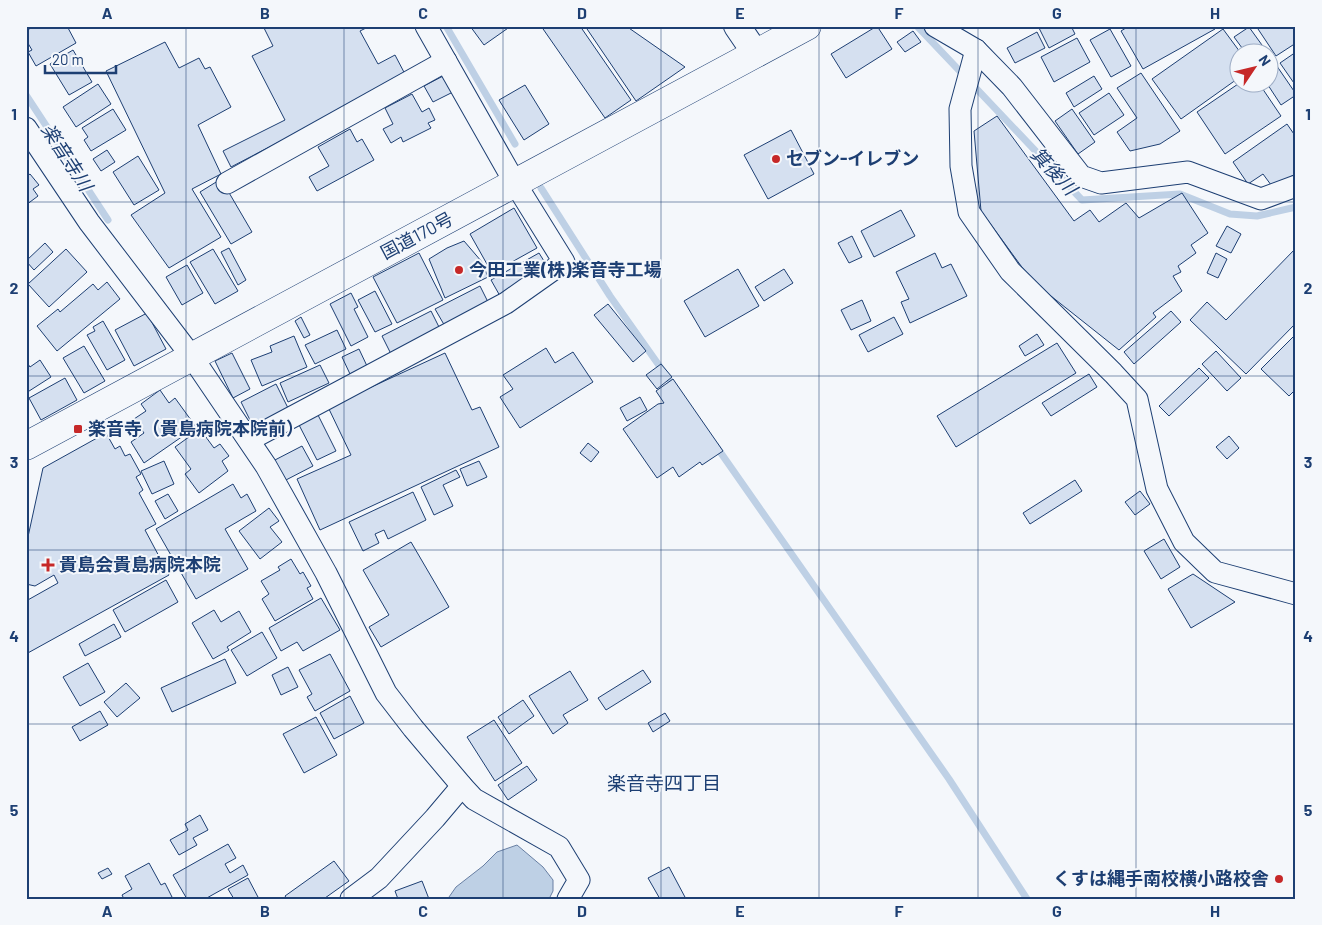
<svg xmlns="http://www.w3.org/2000/svg" width="1322" height="925" viewBox="0 0 1322 925" font-family="Barlow,'Noto Sans JP',sans-serif">
	<rect width="100%" height="100%" fill="#f4f7fb"/>
	<path fill="#bed0e5" stroke="#687fa3" d="M517,845L543,867L553,880V891L549,899H450L449,897L456,887L483,866L497,852Z"/>
	<g fill="none" stroke-linecap="round" stroke-linejoin="round">
		<g stroke="#bed0e5" stroke-width="7">
			<path d="M446,26L515,144"/>
			<path d="M917,26L1082,200L1180,194L1230,214L1257,216L1296,207"/>
			<path d="M26,95L108,220"/>
			<path d="M541,188L610,296L675,388"/>
			<path d="M716,446L949,779L1027,899"/>
		</g>
	</g>
	<g fill="#d5e0f0" stroke="#1d3f73">
		<path d="M34,26H67L76,43L36,66L28,52L32,50L26,40V31Z"/>
		<path d="M263,26H370L360,31L378,64L395,55L406,76L231,167L223,151L285,120L252,56L273,46Z"/>
		<path d="M470,26H511L484,45Z"/>
		<path d="M541,26H580L631,100L605,118Z"/>
		<path d="M585,26H626L685,67L636,101Z"/>
		<path d="M877,26L892,49L846,78L831,54Z"/>
		<path d="M1038,26H1071L1075,34L1049,48Z"/>
		<path d="M1129,26H1213L1215,29L1143,69L1121,31Z"/>
		<path d="M1256,26H1296V43L1276,56Z"/>
		<path d="M1249,27L1267,52H1245L1234,37Z"/>
		<path d="M1110,29L1131,66L1111,77L1090,40Z"/>
		<path d="M1223,29L1240,52V77L1181,119L1152,79Z"/>
		<path d="M913,31L921,42L905,52L897,42Z"/>
		<path d="M1037,32L1045,48L1015,63L1007,48Z"/>
		<path d="M1077,38L1090,62L1054,82L1041,57Z"/>
		<path d="M165,42L179,68L199,58L205,69L210,67L231,107L198,125L221,174L192,189L221,237L169,268L131,215L165,193L106,71Z"/>
		<path d="M73,50L92,82L69,95L50,64Z"/>
		<path d="M1296,52V86L1280,63Z"/>
		<path d="M1270,56L1296,94V95L1281,105L1266,82H1270Z"/>
		<path d="M1141,73L1180,131L1160,144L1130,151L1117,132L1137,118L1117,88Z"/>
		<path d="M445,75L453,92L433,102L424,86Z"/>
		<path d="M1094,76L1102,89L1074,107L1066,93Z"/>
		<path d="M1241,82H1258L1281,116L1225,154L1197,112Z"/>
		<path d="M98,84L111,104L76,127L63,107Z"/>
		<path d="M525,85L549,124L524,140L499,100Z"/>
		<path d="M1109,93L1124,115L1094,135L1079,113Z"/>
		<path d="M412,94L422,112L429,108L435,120L428,123L431,128L403,142L401,137L391,143L383,129L393,124L385,108Z"/>
		<path d="M113,109L126,130L91,151L84,140L88,137L82,128Z"/>
		<path d="M1072,109L1095,142L1078,154L1055,121Z"/>
		<path d="M997,116L1074,221L1090,210L1099,222L1126,203L1139,218L1182,193L1208,233L1191,245L1196,253L1178,266L1181,272L1173,276L1182,291L1153,313L1156,317L1119,350L1032,281L981,211L974,131Z"/>
		<path d="M1287,124L1296,137V173L1274,189L1263,174L1248,184L1233,162Z"/>
		<path d="M350,129L357,142L362,139L374,160L317,191L309,177L329,166L318,147Z"/>
		<path d="M791,130L814,174L768,199L744,155Z"/>
		<path d="M107,150L115,162L101,171L93,159Z"/>
		<path d="M138,156L159,190L134,205L113,172Z"/>
		<path d="M30,174L39,185L33,189L38,196L26,205V177Z"/>
		<path d="M221,179L252,232L231,244L200,192Z"/>
		<path d="M514,208L537,248L492,273L470,234Z"/>
		<path d="M901,210L915,236L874,257L861,231Z"/>
		<path d="M1227,226L1241,234L1231,253L1216,246Z"/>
		<path d="M852,236L862,257L849,263L838,243Z"/>
		<path d="M464,241L482,262L488,277L445,298L429,259L447,248Z"/>
		<path d="M45,243L53,252L34,270L26,261Z"/>
		<path d="M229,248L246,280L238,285L221,252Z"/>
		<path d="M1296,248V323L1246,374L1190,320L1207,302L1226,320Z"/>
		<path d="M66,249L87,272L49,307L28,284Z"/>
		<path d="M213,249L238,291L215,304L190,262Z"/>
		<path d="M419,253L443,300L397,323L373,277Z"/>
		<path d="M539,253L549,269L500,296L491,280Z"/>
		<path d="M935,253L942,268L951,264L967,296L910,323L901,302L909,299L896,272Z"/>
		<path d="M1216,253L1227,259L1218,278L1207,273Z"/>
		<path d="M187,265L203,293L182,305L166,277Z"/>
		<path d="M738,269L759,306L705,337L684,301Z"/>
		<path d="M784,269L793,283L764,301L755,287Z"/>
		<path d="M107,282L120,299L57,351L37,326L58,309L60,312L93,284L98,290Z"/>
		<path d="M480,286L490,306L446,328L435,309Z"/>
		<path d="M375,291L392,324L375,332L358,300Z"/>
		<path d="M351,293L358,307L354,309L368,337L351,346L330,304Z"/>
		<path d="M862,300L871,321L851,330L841,310Z"/>
		<path d="M608,304L646,351L633,362L594,315Z"/>
		<path d="M431,311L441,331L392,356L382,336Z"/>
		<path d="M1171,311L1181,322L1134,364L1124,352Z"/>
		<path d="M147,313L166,349L134,366L115,330Z"/>
		<path d="M301,317L310,335L304,338L295,321Z"/>
		<path d="M894,317L903,334L868,352L859,335Z"/>
		<path d="M103,321L125,360L107,370L87,335L95,331L93,327Z"/>
		<path d="M337,330L346,349L315,364L305,345Z"/>
		<path d="M1037,334L1044,345L1025,356L1019,346Z"/>
		<path d="M1296,334V389L1289,396L1261,369Z"/>
		<path d="M294,336L307,367L262,386L251,360L272,352L270,346Z"/>
		<path d="M1057,343L1076,373L956,447L937,416Z"/>
		<path d="M84,346L105,381L84,393L63,358Z"/>
		<path d="M546,348L555,363L573,352L593,382L520,428L500,397L513,389L503,375Z"/>
		<path d="M359,349L367,366L350,374L342,357Z"/>
		<path d="M1216,351L1241,378L1227,391L1202,364Z"/>
		<path d="M232,353L250,389L233,398L215,361Z"/>
		<path d="M445,353L472,410L480,407L499,447L320,530L297,479L351,455L328,407Z"/>
		<path d="M40,360L51,377L26,393V361L30,367Z"/>
		<path d="M661,364L672,377L657,389L646,375Z"/>
		<path d="M320,365L329,383L288,402L280,383Z"/>
		<path d="M1199,368L1209,378L1169,416L1159,406Z"/>
		<path d="M1089,374L1097,387L1051,416L1042,403Z"/>
		<path d="M65,378L77,400L41,420L29,398Z"/>
		<path d="M673,379L723,451L702,465L700,462L679,477L673,467L657,478L623,429L658,404L664,403L656,391Z"/>
		<path d="M276,384L288,408L253,426L241,402Z"/>
		<path d="M160,390L169,403L175,398L196,427L144,463L131,442L144,433L134,419L146,411L141,404Z"/>
		<path d="M640,397L647,410L627,421L620,408Z"/>
		<path d="M316,411L336,451L317,460L297,421Z"/>
		<path d="M200,429L214,448L220,444L229,456L222,461L228,471L199,493L185,474L191,469L175,447Z"/>
		<path d="M106,433L115,449L120,446L125,456L130,454L141,474L136,477L143,490L139,493L156,524L145,530L169,575L26,654V601L58,583L54,575L35,586L26,584V546L43,468Z"/>
		<path d="M1229,436L1239,448L1227,459L1216,447Z"/>
		<path d="M588,443L599,452L591,462L580,453Z"/>
		<path d="M302,446L313,466L284,481L273,461Z"/>
		<path d="M164,461L174,484L152,494L141,471Z"/>
		<path d="M479,461L487,477L467,486L460,469Z"/>
		<path d="M456,470L460,477L443,485L453,506L434,515L421,487Z"/>
		<path d="M1075,480L1082,491L1030,524L1023,513Z"/>
		<path d="M233,484L241,498L247,494L256,511L225,529L248,569L196,599L156,529Z"/>
		<path d="M1140,491L1150,504L1135,515L1125,502Z"/>
		<path d="M413,492L426,520L388,539L384,530L375,534L379,543L363,551L349,522Z"/>
		<path d="M168,494L178,511L165,519L155,501Z"/>
		<path d="M269,508L279,521L270,527L282,542L260,559L239,531Z"/>
		<path d="M1164,539L1180,567L1161,579L1144,551Z"/>
		<path d="M411,542L449,607L381,647L369,627L389,615L363,570Z"/>
		<path d="M291,559L300,574L303,572L311,586L307,588L313,599L275,621L262,599L269,594L261,581L280,570L278,567Z"/>
		<path d="M1193,574L1235,602L1191,628L1168,589Z"/>
		<path d="M166,580L178,602L125,632L113,610Z"/>
		<path d="M321,598L340,630L303,651L297,642L281,651L269,628Z"/>
		<path d="M214,610L221,622L239,611L251,632L227,647L229,650L213,659L192,623Z"/>
		<path d="M114,624L121,637L85,656L79,644Z"/>
		<path d="M262,632L277,658L247,676L231,650Z"/>
		<path d="M330,654L350,691L315,711L307,697L312,694L299,670Z"/>
		<path d="M225,659L236,683L172,712L161,688Z"/>
		<path d="M88,663L105,692L80,706L63,677Z"/>
		<path d="M288,667L298,687L281,695L272,675Z"/>
		<path d="M643,670L651,682L606,710L598,698Z"/>
		<path d="M570,671L588,700L563,715L568,723L553,734L529,696Z"/>
		<path d="M126,683L140,698L117,717L104,702Z"/>
		<path d="M350,696L364,723L334,739L320,713Z"/>
		<path d="M523,700L534,716L509,734L498,717Z"/>
		<path d="M100,711L108,725L80,741L72,727Z"/>
		<path d="M665,713L670,721L653,732L648,723Z"/>
		<path d="M316,717L337,755L304,773L283,734Z"/>
		<path d="M494,720L522,763L495,781L467,737Z"/>
		<path d="M527,766L537,780L508,800L498,785Z"/>
		<path d="M200,815L208,830L193,838L197,845L179,855L170,840L188,830L185,824Z"/>
		<path d="M228,844L236,858L225,864L230,873L243,865L248,875L205,899H187L173,875Z"/>
		<path d="M334,861L349,881L325,898L326,899H287L285,896Z"/>
		<path d="M149,863L161,885L165,883L172,897L168,899H124L122,895L132,889L125,876Z"/>
		<path d="M669,867L686,899H660L648,878Z"/>
		<path d="M108,868L112,874L102,879L98,873Z"/>
		<path d="M248,878L259,899H234L228,889Z"/>
		<path d="M422,881L429,899H398L395,891Z"/>
	</g>
	<g fill="none" stroke-linecap="round" stroke-linejoin="round">
		<g stroke="#1d3f73" stroke-width="23">
			<g id="minor">
				<path d="M935,26L976,50L1012,87L1081,176L1101,183L1188,172L1261,199L1296,186"/>
				<path d="M976,50L960,109L961,166L969,212L1010,271L1113,373L1137,399L1157,489L1184,542L1215,572L1296,594"/>
				<path d="M26,128L89,222L192,357L266,466L326,573L386,693L413,728L462,786L474,799L559,847L579,880L568,899"/>
				<path d="M227,183L446,61"/>
				<path d="M249,440L506,303L564,262L515,183L426,26"/>
				<path d="M351,899L379,878L435,818L462,786"/>
			</g>
		</g>
		<g stroke="#1d3f73" stroke-width="28">
			<path id="tertiary" d="M737,26L756,54"/>
		</g>
		<g stroke="#1d3f73" stroke-width="29">
			<path id="trunk" d="M26,446L807,26"/>
		</g>
		<use href="#minor" stroke="#f4f7fb" stroke-width="21"/>
		<use href="#tertiary" stroke="#f4f7fb" stroke-width="26"/>
		<use href="#trunk" stroke="#f4f7fb" stroke-width="28"/>
	</g>
	<path fill="none" stroke="#1d3f73" stroke-width="1" stroke-opacity="0.55" d="M186,26V899M344,26V899M503,26V899M661,26V899M819,26V899M978,26V899M1136,26V899M26,202H1296M26,376H1296M26,550H1296M26,724H1296"/>
	<g fill="#c62828" stroke="#f4f7fb" stroke-width="2">
		<circle cx="776" cy="159" r="5"/>
		<circle cx="459" cy="270" r="5"/>
		<rect x="73" y="424" width="10" height="10" rx="2.5"/>
		<path d="M45.5 557.5h5v5h5v5h-5v5h-5v-5h-5v-5h5z"/>
		<circle cx="1279" cy="879" r="5"/>
	</g>
	<g text-anchor="middle" stroke-width="4" stroke-linejoin="round" paint-order="stroke">
		<g font-size="18" font-weight="bold" fill="#1d3f73" stroke="#f4f7fb" text-anchor="start">
			<text x="786" y="165">セブン-イレブン</text>
			<text x="469" y="276">今田工業(株)楽音寺工場</text>
			<text x="88" y="435">楽音寺（貴島病院本院前）</text>
			<text x="59" y="571">貴島会貴島病院本院</text>
			<text x="1269" y="885" text-anchor="end">くすは縄手南校横小路校舎</text>
		</g>
		<g font-size="18" fill="#1d3f73" stroke="#f4f7fb">
			<text transform="translate(417 236) rotate(-28)" y="6">国道170号</text>
		</g>
		<g font-size="19" font-style="italic" fill="#1d3f73" stroke="#f4f7fb">
			<text transform="translate(67 157) rotate(57)" y="7">楽音寺川</text>
			<text transform="translate(1054 171) rotate(47)" y="7">箕後川</text>
		</g>
		<g font-size="19" fill="#1d3f73" stroke="#f4f7fb">
			<text x="664" y="790">楽音寺四丁目</text>
		</g>
	</g>
	<rect width="1322" height="925" fill="none" stroke="#f4f7fb" stroke-width="55"/>
	<g transform="translate(1254 68) rotate(55)"><circle r="24" fill="#f4f7fb" stroke="#9eadc5"/>
	<path d="M0-4L9 19L0 12L-9 19Z" fill="#c62828"/>
	<text y="-8" font-size="14" font-weight="bold" text-anchor="middle" fill="#1d3f73">N</text>
	</g>
	<path d="M45 65v8h71v-8" fill="none" stroke="#1d3f73" stroke-width="2.5"/>
	<text x="52" y="65" font-size="15" fill="#1d3f73" stroke="#f4f7fb" stroke-width="4" paint-order="stroke">20 m</text>
	<rect x="28" y="28" width="1266" height="870" fill="none" stroke="#1d3f73" stroke-width="2"/>
	<g font-size="16" text-anchor="middle" font-weight="bold" fill="#1d3f73">
		<text x="107" y="19">A</text>
		<text x="265" y="19">B</text>
		<text x="423" y="19">C</text>
		<text x="582" y="19">D</text>
		<text x="740" y="19">E</text>
		<text x="899" y="19">F</text>
		<text x="1057" y="19">G</text>
		<text x="1215" y="19">H</text>
		<text x="14" y="120">1</text>
		<text x="1308" y="120">1</text>
		<text x="14" y="294">2</text>
		<text x="1308" y="294">2</text>
		<text x="14" y="468">3</text>
		<text x="1308" y="468">3</text>
		<text x="14" y="642">4</text>
		<text x="1308" y="642">4</text>
		<text x="14" y="816">5</text>
		<text x="1308" y="816">5</text>
		<text x="107" y="917">A</text>
		<text x="265" y="917">B</text>
		<text x="423" y="917">C</text>
		<text x="582" y="917">D</text>
		<text x="740" y="917">E</text>
		<text x="899" y="917">F</text>
		<text x="1057" y="917">G</text>
		<text x="1215" y="917">H</text>
	</g>
</svg>
